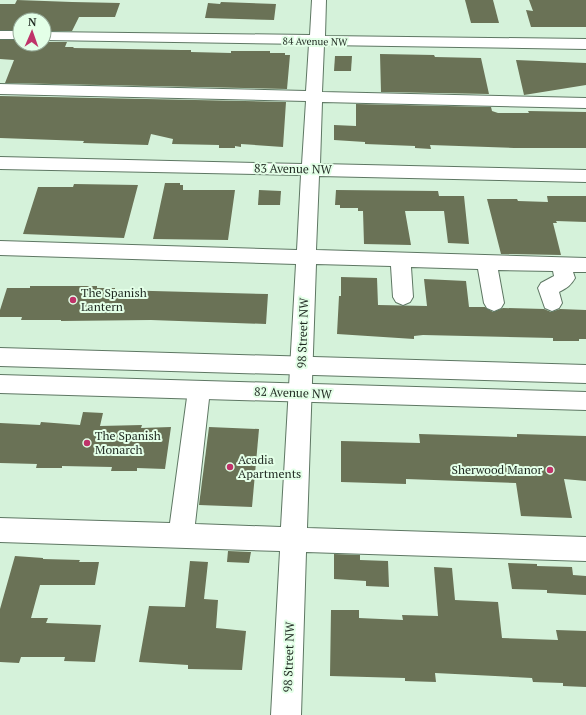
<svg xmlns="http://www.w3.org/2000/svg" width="586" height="715" viewBox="0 0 586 715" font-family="'PT Serif',serif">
	<rect width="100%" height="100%" fill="#d5f2da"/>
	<g fill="#6a7256">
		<path d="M17,0L72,2L120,3L115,17H79L72,31H44V20H20V30H0V4H15Z"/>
		<path d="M465,0H493L499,23H471Z"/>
		<path d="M529,0H586V27H531L526,10L533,11Z"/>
		<path d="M221,2L276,4L274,20L205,18L208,3L220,4Z"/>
		<path d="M0,40H20V44H44V42H67L65,47H74L73,48L181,50H191V52L231,53V51H270V53H285V55H290L287,89L5,83L14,60L0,59Z"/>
		<path d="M380,54L434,55L435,57L481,58L489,94L381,92Z"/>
		<path d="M335,56H352L351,71H334Z"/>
		<path d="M516,60L586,63V85L524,95Z"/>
		<path d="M0,96L286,102L283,147L241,144V147L235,146V148H219V145L172,144L173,139L151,134L148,145L83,143L84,141L0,138Z"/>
		<path d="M356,104L491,107L492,111L498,113H529L528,111L586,112V148H514L430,145L431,149L415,148V146L365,144V142L334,140V125L356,126Z"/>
		<path d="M165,183H180V185H183V190H235L228,240L153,239Z"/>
		<path d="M74,184L138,185L124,238L23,234L38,187H73Z"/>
		<path d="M259,190L281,191L280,205H258Z"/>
		<path d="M336,190L438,191L439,196H464L469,244L448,243L444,211H405L411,245L364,244L363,211H358V208H340V205H335Z"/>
		<path d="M547,196H586V222L556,221L557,223H553L561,255L501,254L487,199H517L518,201L548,202Z"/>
		<path d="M341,277L377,278L378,305L427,306L424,279L466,281L469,307H485L493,312L503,308L544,309L551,312L560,309L586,310V339H579V341H553V338L423,335L414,336V339L337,334L339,296H341Z"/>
		<path d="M30,286H97V288H115V290L268,294L266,324L151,320L61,321V320H21L22,317H0V310L7,288H30Z"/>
		<path d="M83,412L103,413L100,426L142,425L141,428L171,427L165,469L137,468V471H111L112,467L62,466V468H36L37,464L0,463V423L40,425L41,422L80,425Z"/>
		<path d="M209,427L259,429L252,507L199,505Z"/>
		<path d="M419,434L517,437V434L586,436V481L564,479L572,518L521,516L516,483L406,479V484L341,482V441L420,443Z"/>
		<path d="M228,551L251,552L249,563L227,562Z"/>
		<path d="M334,554L360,555V560L388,561L389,587L366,586V581L334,579Z"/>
		<path d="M15,556L43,558V559L80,560L79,562H99L95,585H40L31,618H48L46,623L101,625L95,662L64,661L65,657H21L19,663L0,662V609Z"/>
		<path d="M190,561L208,562L204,599L218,600L216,628L246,631L242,670L188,669V665L139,662L149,606L185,607Z"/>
		<path d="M508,563L537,564V566L572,567L573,575L586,576V595L547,593V590L512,589Z"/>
		<path d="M434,567L452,568L455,600L498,602L502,638L558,640L556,630L586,631V687L563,686V683L533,682L532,678L435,673L436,682L405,681V678L330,676L331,610H359V618L403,620L402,615L438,616Z"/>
	</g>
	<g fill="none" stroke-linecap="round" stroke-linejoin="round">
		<g stroke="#5e7763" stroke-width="2">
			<g id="minor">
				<path d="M312,0H326L325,36L586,39V49L324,45L322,92L586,98V108L322,102L320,164L586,170V182L319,176L316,250L586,258V272H573L575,278C571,285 567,288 559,292L562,303L559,308L552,311L545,308L538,288L541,283L554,276L553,271L498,270L504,303L501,308L494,311L487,308L484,303L478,269L411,267L413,297L410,302L403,305L396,302L393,297L391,266L316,264L307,528L586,537V561L306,552L301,715H271L280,551L0,542V518L170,523L188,390L191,383L199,381L207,383L210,390L195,524L281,527L296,264L0,255V241L297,250L301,175L0,169V157L302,164L306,101L0,94V84L306,91L309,44L44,40V32L310,35Z"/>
				<rect x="0" y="31" width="20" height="8"/>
			</g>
		</g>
		<g stroke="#5e7763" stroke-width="2">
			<g id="major">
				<path d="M0,348L586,365V383L0,366Z"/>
				<path d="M0,375L586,392V410L0,393Z"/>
			</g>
		</g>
		<use href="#minor" fill="#fff" fill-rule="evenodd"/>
		<use href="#major" fill="#fff" fill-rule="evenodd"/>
	</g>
	<g fill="#bf3369" stroke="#e3ffe7" stroke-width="1.5">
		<circle cx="73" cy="300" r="4"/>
		<circle cx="87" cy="443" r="4"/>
		<circle cx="230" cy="467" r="4"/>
		<circle cx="550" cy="470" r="4"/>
	</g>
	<g text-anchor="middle" stroke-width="4" stroke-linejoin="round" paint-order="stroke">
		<g font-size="10" fill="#1f2921" stroke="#e3ffe7">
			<text transform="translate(315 41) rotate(1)" y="4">84 Avenue NW</text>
		</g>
		<g font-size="12" fill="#1f2921" stroke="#e3ffe7">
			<text transform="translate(293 169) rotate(1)" y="4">83 Avenue NW</text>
			<text transform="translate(303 333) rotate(-88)" y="4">98 Street NW</text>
			<text transform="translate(293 393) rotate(2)" y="4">82 Avenue NW</text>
			<text transform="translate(289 657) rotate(-88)" y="4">98 Street NW</text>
		</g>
		<g font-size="12" fill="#1f2921" stroke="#e3ffe7" text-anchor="start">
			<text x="81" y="297">The Spanish<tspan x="81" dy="14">Lantern</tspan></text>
			<text x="95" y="440">The Spanish<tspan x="95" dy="14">Monarch</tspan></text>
			<text x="238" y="464">Acadia<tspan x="238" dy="14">Apartments</tspan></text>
			<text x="542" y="474" text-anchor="end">Sherwood Manor</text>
		</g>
	</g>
	<g transform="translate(32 32) rotate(2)"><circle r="19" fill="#e3ffe7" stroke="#95a998"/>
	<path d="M0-3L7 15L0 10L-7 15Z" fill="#bf3369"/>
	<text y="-6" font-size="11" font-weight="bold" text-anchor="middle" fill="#1f2921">N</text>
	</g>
</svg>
